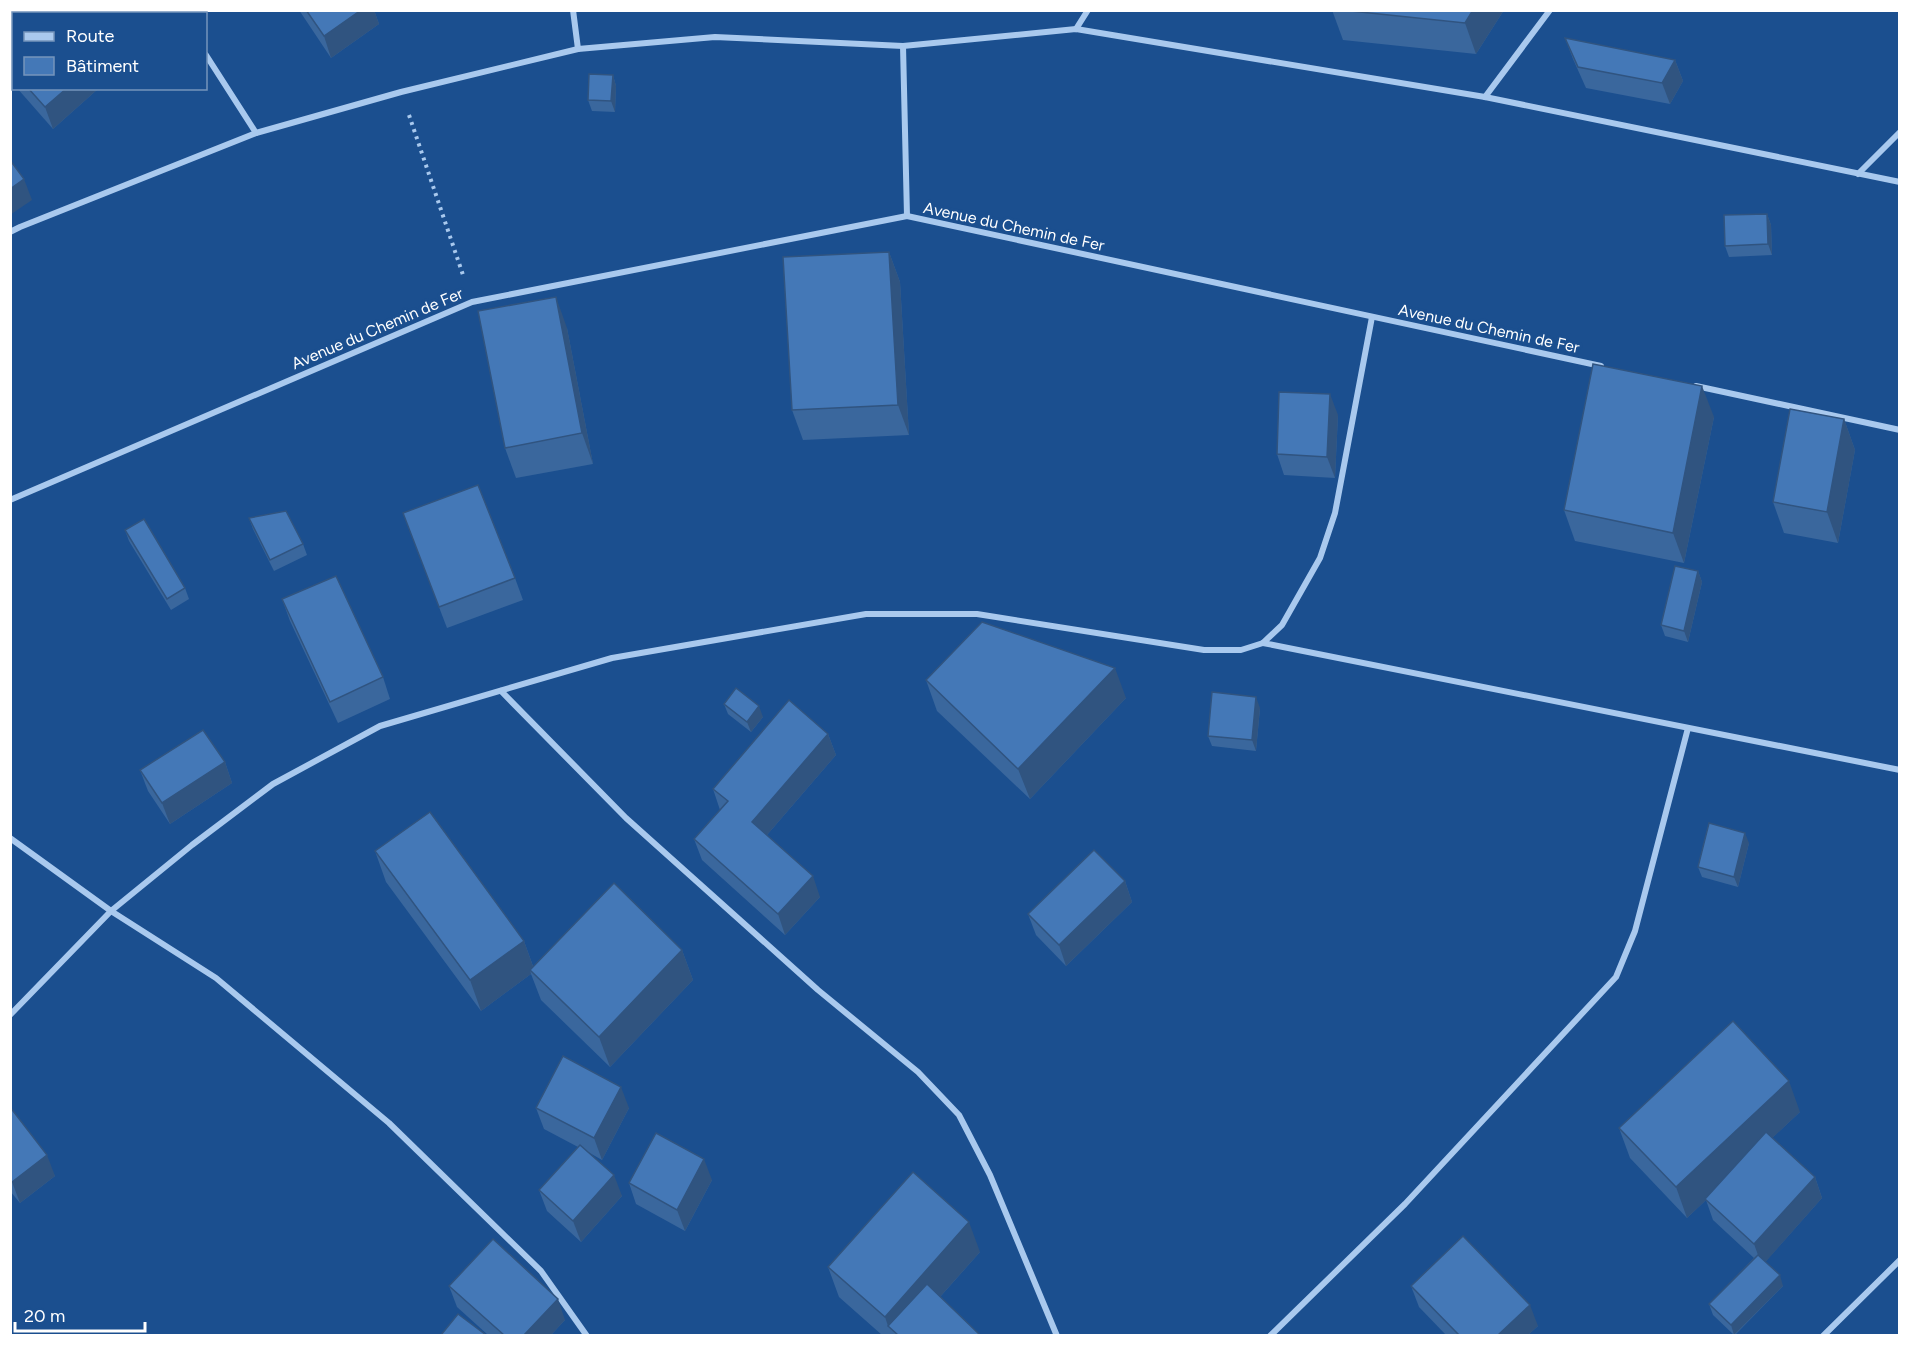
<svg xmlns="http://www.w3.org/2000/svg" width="1910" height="1346" viewBox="0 0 1910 1346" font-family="Figtree,sans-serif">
	<rect width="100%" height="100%" fill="#1b4f8f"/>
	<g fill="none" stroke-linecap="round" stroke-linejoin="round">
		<path stroke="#a9c9ee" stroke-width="4" stroke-dasharray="3 4.5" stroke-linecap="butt" d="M409,115L464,278"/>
		<g stroke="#a9c9ee" stroke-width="6">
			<path d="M177,10L179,14"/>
			<path d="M573,10L578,49"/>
			<path d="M1076,29L1088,10"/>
			<path d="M903,46L907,216"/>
			<path d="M206,55L256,133"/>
			<path d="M1485,97L1550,10"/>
			<path d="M1858,174L1900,132"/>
			<path d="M10,232L20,227L256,133L401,92L578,49L715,37L903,46L1076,29L1485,97L1900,182"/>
			<path d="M1696,386L1900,430"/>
			<path d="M10,500L472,302L907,216L1601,366"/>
			<path d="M1263,643L1900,770"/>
			<path d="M501,691L626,818L818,990L918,1072L959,1115L990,1175L1057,1336"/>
			<path d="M10,838L111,911L216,978L389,1123L541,1271L587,1336"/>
			<path d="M10,1015L111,911L192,845L273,784L380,726L612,658L866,614H977L1204,650H1241L1263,643L1282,625L1320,558L1335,513L1372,317"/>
			<path d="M1270,1336L1405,1204L1616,977L1635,931L1688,728"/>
			<path d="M1823,1336L1900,1260"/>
		</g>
	</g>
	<g fill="#3a679d">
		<path d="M77,10H95L92,14H80Z"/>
		<path d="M299,10H374L379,24L331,58Z"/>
		<path d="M1332,10H1504L1476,54L1343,40Z"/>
		<path d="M10,11L14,14V84L10,81Z"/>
		<path d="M1565,38L1675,60L1683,81L1670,104L1586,88L1573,59Z"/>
		<path d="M613,75L616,86L615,112L592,111L588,100Z"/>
		<path d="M17,88H99L53,129Z"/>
		<path d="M1767,214L1771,225L1772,255L1729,257L1725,246Z"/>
		<path d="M889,252L900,282L909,435L803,440L792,410Z"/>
		<path d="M567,328L593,464L516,478L505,448Z"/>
		<path d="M1338,415L1335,478L1284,475L1277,454Z"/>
		<path d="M1714,417L1684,563L1575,541L1564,510Z"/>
		<path d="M1844,419L1855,450L1838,543L1784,533L1773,502Z"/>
		<path d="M249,518L303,544L307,555L274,571L253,529Z"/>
		<path d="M125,530L185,588L189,599L171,610L129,541Z"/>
		<path d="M411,534L515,578L523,600L447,628Z"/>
		<path d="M1698,571L1702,582L1688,642L1665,636L1661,625Z"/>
		<path d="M282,599L383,677L390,699L338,723L290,621Z"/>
		<path d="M926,680L1126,698L1030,799L937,711Z"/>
		<path d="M724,704L763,717L751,732L728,714Z"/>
		<path d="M1260,708L1256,751L1212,746L1208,736Z"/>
		<path d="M828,734L836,755L767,835L820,897L785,935L702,860L694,839L720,810L713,789Z"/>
		<path d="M225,762L232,783L170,824L148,791L140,770Z"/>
		<path d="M1749,843L1738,887L1702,877L1698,867Z"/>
		<path d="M375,851L524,941L533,966L682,950L693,980L610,1067L541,1000L531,974L481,1011L386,882Z"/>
		<path d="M1125,881L1132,902L1066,966L1036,935L1028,914Z"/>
		<path d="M10,1107L55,1176L20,1203L10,1191Z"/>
		<path d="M536,1108H629L602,1160L588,1152L622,1196L581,1242L547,1211L539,1190L578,1147L544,1129Z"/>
		<path d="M1800,1112L1772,1138L1815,1177L1822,1198L1765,1262L1783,1286L1735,1335H1734L1713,1315L1709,1304L1754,1258L1713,1220L1706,1200L1687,1218L1630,1158L1619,1128Z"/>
		<path d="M712,1180L685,1231L636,1204L629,1183Z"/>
		<path d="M980,1252L940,1297L980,1335H882L839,1297L828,1267Z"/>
		<path d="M449,1286L565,1320L551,1335H488L457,1307Z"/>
		<path d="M1411,1286L1538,1326L1528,1335H1446L1419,1307Z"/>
	</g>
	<g fill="#305480">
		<path d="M83,10H95L92,14H84Z"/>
		<path d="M361,10H374L379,24L331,58L324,36Z"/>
		<path d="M1473,10H1504L1476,54L1465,23Z"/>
		<path d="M1675,60L1683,81L1670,104L1662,83Z"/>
		<path d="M613,75L616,86L615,112L611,101Z"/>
		<path d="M67,88H99L53,129L45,107Z"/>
		<path d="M24,179L32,200L10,215V189Z"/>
		<path d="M1767,214L1771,225L1772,255L1768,244Z"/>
		<path d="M889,252L900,282L909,435L898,405Z"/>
		<path d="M556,297L567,328L593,464L582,433Z"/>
		<path d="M1702,386L1714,417L1684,563L1673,533Z"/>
		<path d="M1330,394L1338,415L1335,478L1327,457Z"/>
		<path d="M1844,419L1855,450L1838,543L1827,512Z"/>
		<path d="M1698,571L1702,582L1688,642L1684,631Z"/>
		<path d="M1115,668L1126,698L1030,799L1018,769Z"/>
		<path d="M1256,697L1260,708L1256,751L1252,740Z"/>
		<path d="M759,706L763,717L751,732L747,722Z"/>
		<path d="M828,734L836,755L760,843L752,822Z"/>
		<path d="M225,762L232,783L170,824L162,803Z"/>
		<path d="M1745,833L1749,843L1738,887L1734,877Z"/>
		<path d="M813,876L820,897L785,935L778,914Z"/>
		<path d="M1125,881L1132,902L1066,966L1059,945Z"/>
		<path d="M524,941L535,972L530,970L531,974L481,1011L470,980Z"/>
		<path d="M682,950L693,980L610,1067L599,1037Z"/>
		<path d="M1789,1081L1800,1112L1687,1218L1676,1187Z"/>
		<path d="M621,1087L629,1108L602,1160L594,1138Z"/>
		<path d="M47,1155L55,1176L20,1203L12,1182Z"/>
		<path d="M704,1159L712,1180L685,1231L677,1210Z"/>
		<path d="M614,1175L622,1196L581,1242L573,1221Z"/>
		<path d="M1815,1177L1822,1198L1762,1266L1754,1244Z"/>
		<path d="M969,1222L980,1252L906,1335L888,1326L885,1317Z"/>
		<path d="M1780,1275L1783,1286L1734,1335L1731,1325Z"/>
		<path d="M558,1299L565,1320L551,1335H524Z"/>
		<path d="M1530,1305L1538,1326L1528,1335H1498Z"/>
	</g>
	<g fill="#4478b7" stroke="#305480" stroke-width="1.5">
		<path d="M11,10L14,14V72L10,68Z"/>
		<path d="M306,10H361L324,36Z"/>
		<path d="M1341,10H1473L1465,23Z"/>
		<path d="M1565,38L1675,60L1662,83L1578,67Z"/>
		<path d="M589,74L613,75L611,101L588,100Z"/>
		<path d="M28,88H67L45,107Z"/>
		<path d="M10,160L24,179L10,189Z"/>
		<path d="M1767,214L1768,244L1725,246L1724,215Z"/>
		<path d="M889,252L898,405L792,410L783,257Z"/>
		<path d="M556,297L582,433L505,448L478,311Z"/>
		<path d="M1593,364L1702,386L1673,533L1564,510Z"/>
		<path d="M1279,392L1330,394L1327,457L1277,454Z"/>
		<path d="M1790,409L1844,419L1827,512L1773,502Z"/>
		<path d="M478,485L515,578L439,607L403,513Z"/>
		<path d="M286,511L303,544L270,560L249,518Z"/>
		<path d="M144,519L185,588L167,599L125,530Z"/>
		<path d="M1675,566L1698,571L1684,631L1661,625Z"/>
		<path d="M336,576L383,677L330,702L282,599Z"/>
		<path d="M982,622L1115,668L1018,769L926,680Z"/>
		<path d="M736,688L759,706L747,722L724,704Z"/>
		<path d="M1212,692L1256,697L1252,740L1208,736Z"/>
		<path d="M789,700L828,734L752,822L813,876L778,914L694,839L728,801L713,789Z"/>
		<path d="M203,730L225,762L162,803L140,770Z"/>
		<path d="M430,812L524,941L470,980L375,851Z"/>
		<path d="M1709,823L1745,833L1734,877L1698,867Z"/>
		<path d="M1094,850L1125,881L1059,945L1028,914Z"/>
		<path d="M614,883L682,950L599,1037L530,970Z"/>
		<path d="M1733,1021L1789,1081L1676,1187L1619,1128Z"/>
		<path d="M563,1056L621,1087L594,1138L536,1108Z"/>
		<path d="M10,1107L47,1155L12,1182L10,1180Z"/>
		<path d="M1766,1132L1815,1177L1754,1244L1705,1199Z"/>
		<path d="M656,1133L704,1159L677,1210L629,1183Z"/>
		<path d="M580,1145L614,1175L573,1221L539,1190Z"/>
		<path d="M913,1172L969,1222L885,1317L828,1267Z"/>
		<path d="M1463,1236L1530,1305L1498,1335H1459L1411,1286Z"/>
		<path d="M493,1239L558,1299L524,1335H504L449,1286Z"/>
		<path d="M1758,1255L1780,1275L1731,1325L1709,1304Z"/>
		<path d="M927,1284L980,1335H898L888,1326Z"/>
		<path d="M458,1314L486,1335H441Z"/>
	</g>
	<g text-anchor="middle" stroke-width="6" stroke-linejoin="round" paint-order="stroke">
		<g font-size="16" fill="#fff" stroke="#1b4f8f">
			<text transform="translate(1014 226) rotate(12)" y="6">Avenue du Chemin de Fer</text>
			<text transform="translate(377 328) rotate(-23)" y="6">Avenue du Chemin de Fer</text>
			<text transform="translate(1489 328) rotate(12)" y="6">Avenue du Chemin de Fer</text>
		</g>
	</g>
	<rect width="1910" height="1346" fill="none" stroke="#ffffff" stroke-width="24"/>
	<rect x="12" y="12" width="195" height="78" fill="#1b4f8f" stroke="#7695bc" stroke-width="1.5"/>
	<rect x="24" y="32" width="30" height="9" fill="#a9c9ee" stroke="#7695bc" stroke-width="1.5"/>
	<text x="66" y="42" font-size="18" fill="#ffffff">Route</text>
	<rect x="24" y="57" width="30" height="18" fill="#4478b7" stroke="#7695bc" stroke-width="1.5"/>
	<text x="66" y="72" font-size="18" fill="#ffffff">Bâtiment</text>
	<path d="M15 1322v9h130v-9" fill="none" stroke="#ffffff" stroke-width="3"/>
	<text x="24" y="1322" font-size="18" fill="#ffffff" stroke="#1b4f8f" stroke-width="4.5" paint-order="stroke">20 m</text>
</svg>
